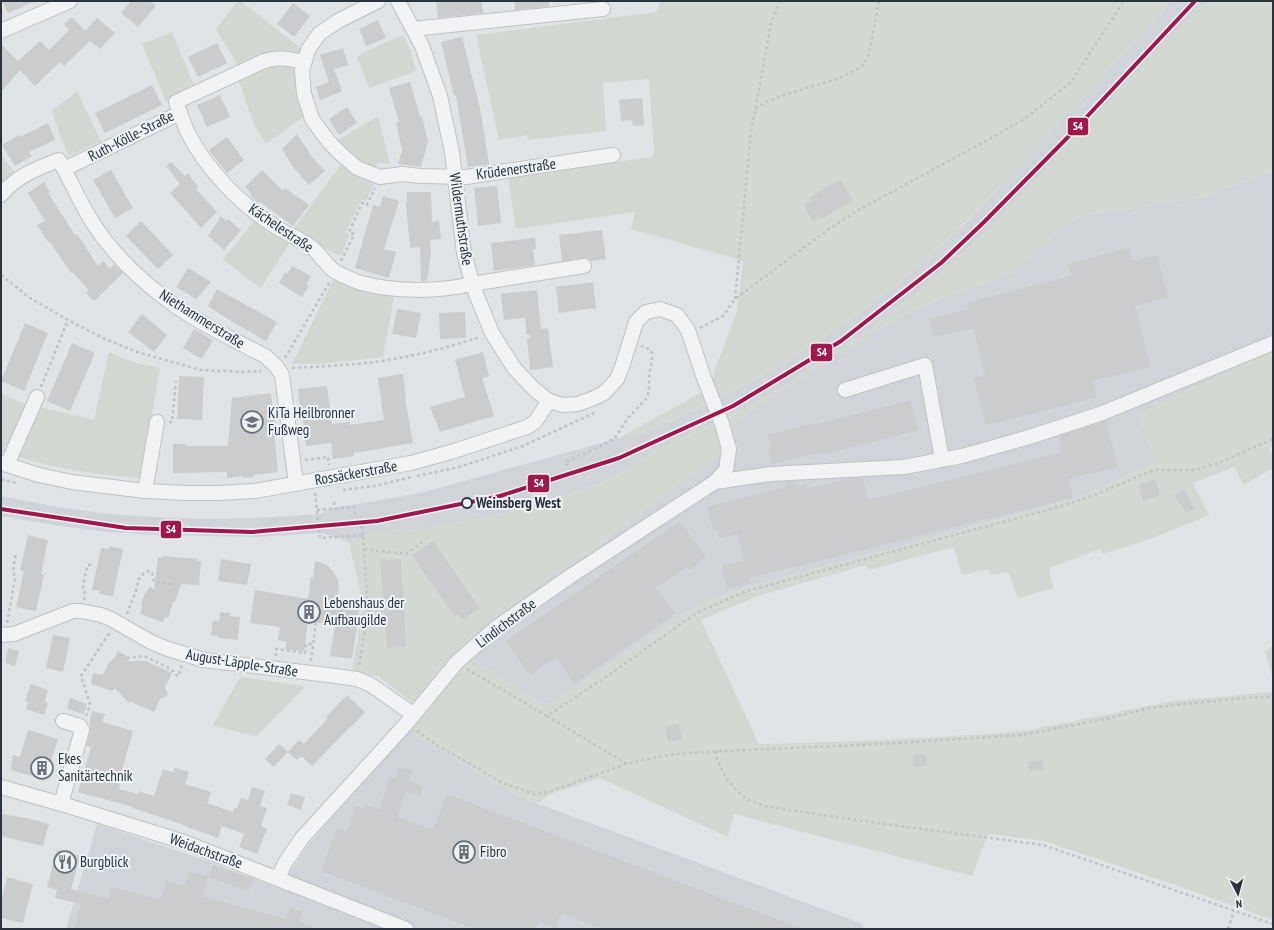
<svg xmlns="http://www.w3.org/2000/svg" width="1274" height="930" viewBox="0 0 1274 930" font-family="'PT Sans Narrow',sans-serif">
	<rect width="100%" height="100%" fill="#e1e4e6"/>
	<g fill="#d0d4d9">
		<path d="M1172,1H1206L1162,46L984,233L945,269L910,299L870,329L790,382L745,408L655,451L611,479L568,495L485,518L410,531L366,534L367,540L349,542L322,533L257,537L155,535L108,532L61,526L1,516V496L63,508L109,514L155,517L202,519L256,518L318,514L342,506L365,503L420,493L619,438L628,440L646,432L735,391L779,365L817,342L858,314L896,285L931,255L969,220L1145,32Z"/>
		<path d="M1273,171V350L1155,461L1104,487L1074,499L730,592L699,604L551,703L546,704L540,703L460,650L534,588L583,557L735,440L736,423L743,417L898,318L933,302L1028,260L1072,220L1082,216L1203,197Z"/>
		<path d="M408,731L520,797L863,924V929H66L97,824L205,860L282,889L294,866L307,846Z"/>
	</g>
	<g fill="#d3d9d2">
		<path d="M238,1H241L302,49L297,53L282,52L239,68L216,29Z"/>
		<path d="M661,1H1172C1135,44 1095,86 1056,127C1016,170 976,214 932,254C871,310 793,363 718,399C714,389 712,382 714,372L737,311L743,261L631,229L635,212L516,229L508,178L652,157L654,151L649,79L603,83L606,131L528,140L527,135L499,140L476,35L656,12Z"/>
		<path d="M1206,1H1273V171L1203,197L1082,216L1072,220L1012,274L933,302L898,318L743,417L736,423L735,440L719,456L583,557L534,588L460,650L540,703L546,704L551,703L699,604L730,592L1074,499L1104,487L1155,461L1137,414L1273,350V446L1269,448L1273,458V468L1244,485L1234,467L1193,483L1209,515L1153,538L1103,554L1100,549L1049,568L1053,588L1018,598L1008,572L991,575L989,569L962,575L954,547L868,570L866,565L758,596L701,620L759,744L862,741L988,734L1029,730L1173,701L1273,692V920L1192,891L1044,841L988,834L972,876L734,814L728,837L600,778L548,795L539,803L520,797L408,731L424,712L379,677L352,672L363,604L349,542L367,540L366,533L408,528L410,531L485,518L568,495L611,479L655,451L745,408L790,382L827,358L870,329L910,299L945,269L984,233L1162,46Z"/>
		<path d="M172,32L196,90L166,102L142,44Z"/>
		<path d="M403,35L411,52L416,71L369,88L357,57L365,52Z"/>
		<path d="M285,63L293,68L297,75L306,115L266,144L255,127L249,111L239,81L264,67Z"/>
		<path d="M77,91L101,141L69,156L61,139L52,111Z"/>
		<path d="M378,116L390,165L378,162L375,170L358,163L337,141Z"/>
		<path d="M1,155L17,175L1,191Z"/>
		<path d="M342,163L375,182L366,201L361,200L346,232L350,235L340,256L292,231Z"/>
		<path d="M256,219L289,244L261,288L244,276L223,259Z"/>
		<path d="M334,278L373,293L394,297L383,357L322,364H292Z"/>
		<path d="M109,352L133,362L160,368L141,478C99,475 58,469 18,457L36,406L94,420Z"/>
		<path d="M704,391L708,403L628,440L619,438Z"/>
		<path d="M1,393L26,405L6,453L1,451Z"/>
		<path d="M1273,645V678L1265,652Z"/>
		<path d="M243,677L303,686L304,688L257,736H254L214,726V723L239,679Z"/>
	</g>
	<g fill="#caccce">
		<path d="M2,1H36L8,13Z"/>
		<path d="M131,1H150L156,6L138,27L121,13Z"/>
		<path d="M436,1H481L483,13L438,18Z"/>
		<path d="M514,1H549V6L515,10Z"/>
		<path d="M293,3L310,16L294,37L277,24Z"/>
		<path d="M72,17L85,31L97,18L115,33L100,49L90,41L64,66L60,62L35,86L20,70L1,92V44L18,61L40,41L49,50L69,30L64,24Z"/>
		<path d="M378,20L386,38L366,46L359,29Z"/>
		<path d="M462,37L480,108L489,164L468,167L456,95L454,96L441,42Z"/>
		<path d="M217,43L227,63L198,77L188,57Z"/>
		<path d="M343,48L348,65L334,69L341,88V92L320,100L316,87L329,82L320,55Z"/>
		<path d="M410,82L420,117H422L428,141L421,167L398,164L402,150L396,122H399L389,88Z"/>
		<path d="M152,85L162,105L105,133L95,113Z"/>
		<path d="M220,95L230,117L207,127L197,105Z"/>
		<path d="M642,98L644,125L633,126L632,120L621,121L619,100Z"/>
		<path d="M347,107L357,123L339,135L329,119Z"/>
		<path d="M48,123L55,140L29,152L32,156L15,166L2,145L19,135L20,137Z"/>
		<path d="M297,134L312,157L325,171L309,185L293,167L282,149Z"/>
		<path d="M227,137L244,160L227,173L209,150Z"/>
		<path d="M171,162L185,176L188,173L198,187L196,189L217,212L201,228L170,193L180,184L166,166Z"/>
		<path d="M111,170L133,208L115,218L93,180Z"/>
		<path d="M262,170L283,191L285,188L309,205L293,226L260,202L258,203L250,195L252,194L245,187Z"/>
		<path d="M840,179L853,200L822,219L821,217L813,222L804,205L811,201L809,198Z"/>
		<path d="M44,182L50,192L48,193L75,235L77,234L98,266L103,261L110,268L114,264L123,273L94,301L86,293L89,290L72,272L71,273L50,242L49,243L37,225L45,221L28,193Z"/>
		<path d="M497,186L501,223L478,226L474,188Z"/>
		<path d="M407,192H431L432,222L439,221L441,239L430,240L431,254L427,281H421L420,247L410,248L406,203L407,204Z"/>
		<path d="M383,196L399,201L384,249L396,252L389,278L355,268L373,205L380,207Z"/>
		<path d="M221,216L226,221L228,219L241,230L224,250L208,236Z"/>
		<path d="M141,221L173,255L158,269L126,236Z"/>
		<path d="M602,230L606,259L591,261L587,258H583L562,261L559,235Z"/>
		<path d="M535,238L536,249H533L535,265L494,271L491,243Z"/>
		<path d="M1129,248L1132,261L1157,255L1168,297L1135,306L1150,367L1093,381L1097,397L986,425L974,378L985,375L973,328L934,337L929,319L968,309L967,303L1071,276L1068,264Z"/>
		<path d="M292,266L311,276L306,284L309,286L302,297L279,283L285,272L287,274Z"/>
		<path d="M188,268L211,282L196,299L176,287Z"/>
		<path d="M593,282L596,308L559,313L556,287Z"/>
		<path d="M217,289L277,322L266,341L231,321L208,306Z"/>
		<path d="M537,290L541,329L548,328L553,367L530,370L527,339L530,338V335H527L525,318L504,320L501,294Z"/>
		<path d="M397,309L421,313L416,338L392,334Z"/>
		<path d="M465,312L466,338L440,339L439,313Z"/>
		<path d="M142,314L167,335L154,352L128,332Z"/>
		<path d="M25,323L48,333L24,391L1,381Z"/>
		<path d="M194,329L213,340L202,359L183,348Z"/>
		<path d="M72,343L95,353L70,411L47,401Z"/>
		<path d="M483,352L489,376L482,378L494,416L440,432L435,418H434L430,407L465,397L455,360Z"/>
		<path d="M403,374L406,398H405L413,443L354,453V456L333,459L331,443L306,446L302,409H300L298,389L327,386L332,424L350,422V425L384,420L378,378Z"/>
		<path d="M179,376L204,377L202,420L177,419Z"/>
		<path d="M271,393L274,420H275L277,431H274L278,472L253,475L254,477L242,478V476L227,478V472L173,473V444H186V446H228L232,398Z"/>
		<path d="M910,400L918,430L822,455L821,452L772,464L768,449L771,448L768,435L814,423L815,425Z"/>
		<path d="M1106,421L1118,467L1068,479L1073,498L749,578L750,583L727,589L722,566L744,561L738,534L719,538L717,530L713,531L707,507L786,487L785,482L794,481L796,486L806,484L807,489L851,478H863L868,500L1062,452L1058,436Z"/>
		<path d="M1155,479L1160,495L1143,501L1138,485Z"/>
		<path d="M1184,489L1195,508L1186,513L1174,495Z"/>
		<path d="M680,521L706,558L689,570L687,567L656,588L675,614L574,684L556,657L530,675L506,641Z"/>
		<path d="M28,535L48,540L41,574L44,575L36,611L16,607L24,571L20,570Z"/>
		<path d="M433,541L480,608L462,620L458,614L454,616L412,555Z"/>
		<path d="M109,546L123,549L113,596L99,594L100,591L92,590L101,548L109,549Z"/>
		<path d="M164,556L197,559V561H201L199,585L181,584L175,602H173L168,618L165,617L163,622L140,614L142,606L141,605L146,591L147,592L149,587L154,589L158,557L163,558Z"/>
		<path d="M221,559L251,564L247,585L218,581Z"/>
		<path d="M401,559L406,647L387,648L380,560Z"/>
		<path d="M315,561L327,565L333,571L336,576L338,581L339,589L336,603L360,606L352,659L330,656L335,625L308,621L304,651L285,649L287,642L278,640L280,627L250,623L255,590L308,599L311,577L313,578Z"/>
		<path d="M220,612L230,613V616L240,617L238,640L218,638V636L211,635L213,620L219,621Z"/>
		<path d="M53,635L70,638L63,672L46,668Z"/>
		<path d="M8,648L19,651L15,666L5,663Z"/>
		<path d="M118,651L127,656V661H146L172,673L165,687L168,695L160,699L154,712L131,702L129,703L115,688L112,691L91,684L93,673L103,675L108,664L116,656Z"/>
		<path d="M31,684L48,690L45,702L48,703L44,715L26,709L28,702L25,701Z"/>
		<path d="M347,695L365,712L350,728H349L312,766L301,756L297,760L288,752L299,740L304,744L328,718L326,717Z"/>
		<path d="M70,698L87,704L84,714L67,709Z"/>
		<path d="M92,711L105,714L102,722L133,731L118,784L120,785L119,789L138,794L139,791L154,796L163,769L173,772L175,768L189,772L185,784L211,792L207,803L233,812L234,808H237L241,798L248,800L252,787L265,791L260,806L267,808L261,826L267,829L257,854L239,847L244,834L222,826L218,838L187,827V826L133,808V807L78,792L91,747L86,746L90,732V724H89Z"/>
		<path d="M679,724L682,739L668,742L665,727Z"/>
		<path d="M28,730L58,739L45,780L11,770L13,755L20,757Z"/>
		<path d="M279,744L288,752L274,767L265,759Z"/>
		<path d="M926,754L927,766L913,767V755Z"/>
		<path d="M1043,760L1044,770L1029,771L1028,762Z"/>
		<path d="M399,767L412,771L409,781L423,786L420,796L406,792L397,817L433,830L447,794L800,928V929H603L561,913L556,929L539,922L536,929H475L321,871L337,828L347,832L356,806L363,808L364,804L379,810L390,777L395,779Z"/>
		<path d="M291,793L305,797L301,810L287,805Z"/>
		<path d="M1,814L26,818L49,824L43,846L1,836Z"/>
		<path d="M57,850L80,856L71,889L108,899L112,887L161,900L166,881L185,886L189,872L208,876L203,897L286,919L290,907L302,912L299,922L312,926L311,929H74L81,904L55,898L57,890L47,887Z"/>
		<path d="M213,865L254,879L248,891L209,877Z"/>
		<path d="M7,877L33,884L23,923L1,918V902Z"/>
	</g>
	<g fill="none" stroke-linecap="round" stroke-linejoin="round">
		<g stroke="#c0c2c4" stroke-width="16">
			<g id="minor">
				<path d="M378,1L338,21L319,34L308,50L302,71L304,94L312,119L329,142L341,154L357,168L380,177L402,174L421,176L466,177L613,155"/>
				<path d="M413,29L603,9"/>
				<path d="M1,31L70,1"/>
				<path d="M180,113C183,120 185,127 188,133C206,169 242,206 276,227C287,234 300,239 310,246C320,253 326,266 336,272C343,276 353,280 361,283C395,292 438,292 472,284L584,266"/>
				<path d="M64,169C73,186 81,204 91,220C112,254 144,284 177,307C204,326 235,340 265,356L276,366L282,375L296,484"/>
				<path d="M1,195C18,175 36,169 59,160L64,169L180,113L176,102L262,62C276,56 289,59 304,62"/>
				<path d="M845,390L925,365L942,459"/>
				<path d="M1,463L39,475L72,482L145,491L186,493H218L255,491L411,463L451,452L527,427L535,422L549,401"/>
				<path d="M7,465L37,397"/>
				<path d="M715,482L771,474L904,467L962,456L1026,438L1100,414L1273,343"/>
				<path d="M145,491L157,422"/>
				<path d="M1,635L14,634L73,611H81L101,615L111,619L151,642L168,649L204,660L336,676L357,679L371,685L414,715"/>
				<path d="M1,787L65,805L184,842L406,929"/>
				<path d="M61,804L82,730L80,726L63,721"/>
				<path d="M278,878L285,863L302,838L406,724L457,662L497,627L569,577L715,482L726,470L729,449L722,424L704,378L688,330L677,315L660,309L646,312L636,322L622,367L617,379L604,393L594,398L578,404L563,405L549,401L534,389L514,368L492,333L474,289L464,253L452,152L440,96L422,46L398,1"/>
			</g>
		</g>
		<g stroke="#c1c4c6" stroke-width="2.5" stroke-dasharray="3 3" stroke-linecap="butt">
			<path d="M756,109L766,102L790,93L837,79L860,68L868,58L879,1"/>
			<path d="M341,261L354,234L349,232L362,203L367,205L375,188"/>
			<path d="M1,275L30,298L68,320L103,338L137,352L201,370L243,372L261,371"/>
			<path d="M735,299L751,132L771,24L780,1"/>
			<path d="M700,328L723,316L735,299L747,290L829,229L855,212L984,142L1026,118L1071,82L1124,1"/>
			<path d="M285,358L329,283"/>
			<path d="M292,368C326,366 360,365 394,359C423,354 452,346 480,337"/>
			<path d="M41,387L68,320"/>
			<path d="M169,422H172L176,381"/>
			<path d="M305,460L328,457L329,464H330"/>
			<path d="M567,466L565,462L599,447L615,438L628,418L645,400L649,392V374L652,361V353L649,349L641,346"/>
			<path d="M417,476L459,467L523,446L594,413"/>
			<path d="M1,479L17,483"/>
			<path d="M343,490L374,486L412,477"/>
			<path d="M315,493L320,538L363,535L368,611L359,667"/>
			<path d="M334,502L335,509"/>
			<path d="M317,510L354,507L355,514"/>
			<path d="M362,526L363,535"/>
			<path d="M364,549L406,554L422,542"/>
			<path d="M84,600L85,594L83,586L87,567L88,565H92"/>
			<path d="M127,614L137,588L138,580L145,572L149,571L152,573L154,582L174,584"/>
			<path d="M7,623L15,578L13,570L16,552"/>
			<path d="M276,656V649L305,653L306,644H313"/>
			<path d="M127,658L144,656L171,669L178,677"/>
			<path d="M311,661L316,622"/>
			<path d="M467,669L547,716L616,670L698,612L747,591L1062,506L1094,495L1154,470H1195L1216,464L1273,439"/>
			<path d="M179,674L182,665"/>
			<path d="M86,716L90,704L81,676L110,632"/>
			<path d="M547,716L627,764L648,759L669,755L703,752L881,744L1022,735L1110,718L1149,708L1243,698L1273,697"/>
			<path d="M417,731L438,746L503,783L534,794L548,792L626,764"/>
			<path d="M716,751L717,760L725,776L736,790L746,799L765,806L855,820L1043,845L1273,924"/>
			<path d="M1228,929L1234,911"/>
		</g>
		<use href="#minor" stroke="#f0f2f3" stroke-width="14"/>
		<g stroke="#eff2f5" stroke-width="7">
			<path id="rail-1" d="M1,509L126,528L252,532L377,521L500,496L619,458L733,406L841,341L941,263L983,223L1068,137L1195,1"/>
		</g>
		<use href="#rail-1" stroke="#9f184c" stroke-width="4"/>
	</g>
	<defs>
		<g id="school-ring" transform="scale(1.15)"><circle r="9.5" fill="#eff2f5" stroke="#6b7178" stroke-width="1.5"/><path d="M0-5L7-2L0 1L-7-2ZM-4 1L0 2.5L4 1V4Q0 6-4 4Z" fill="#6b7178"/></g>
		<g id="building-ring" transform="scale(1.15)"><circle r="9.5" fill="#eff2f5" stroke="#6b7178" stroke-width="1.5"/><path d="M-4-6H4V6H1V3H-1V6H-4ZM-2.5-4.3h1.7v1.8h-1.7ZM.8-4.3h1.7v1.8H.8ZM-2.5-1h1.7V.8h-1.7ZM.8-1h1.7V.8H.8Z" fill="#6b7178"/></g>
		<g id="restaurant-ring" transform="scale(1.15)"><circle r="9.5" fill="#eff2f5" stroke="#6b7178" stroke-width="1.5"/><path d="M-5-6h1v4h1v-4h1v4h1v-4h1v5L-1.5 .5V6h-2V.5L-5-1ZM5-6V6H3V1.5H1.5Q1.5-4 5-6Z" fill="#6b7178"/></g>
	</defs>
	<g fill-rule="evenodd">
		<use href="#school-ring" x="252" y="422"/>
		<use href="#building-ring" x="309" y="612"/>
		<use href="#building-ring" x="42" y="768"/>
		<use href="#building-ring" x="464" y="852"/>
		<use href="#restaurant-ring" x="65" y="862"/>
	</g>
	<circle fill="#eff2f5" stroke="#2b333d" stroke-width="2" cx="467" cy="503" r="5"/>
	<g text-anchor="middle" stroke-width="4" stroke-linejoin="round" paint-order="stroke">
		<g font-size="15" fill="#2b333d" stroke="#eff2f5">
			<text transform="translate(131 136) rotate(-27)" y="5">Ruth-Kölle-Straße</text>
			<text transform="translate(516 169) rotate(-8)" y="5">Krüdenerstraße</text>
			<text transform="translate(461 219) rotate(82)" y="5">Wildermuthstraße</text>
			<text transform="translate(281 228) rotate(34)" y="5">Kächelestraße</text>
			<text transform="translate(202 319) rotate(32)" y="5">Niethammerstraße</text>
			<text transform="translate(356 473) rotate(-10)" y="5">Rossäckerstraße</text>
			<text transform="translate(506 623) rotate(-37)" y="5">Lindichstraße</text>
			<text transform="translate(242 663) rotate(9)" y="5">August-Läpple-Straße</text>
			<text transform="translate(206 851) rotate(20)" y="5">Weidachstraße</text>
		</g>
		<g font-size="15" fill="#2b333d" stroke="#eff2f5" text-anchor="start">
			<text x="268" y="418">KiTa Heilbronner<tspan x="268" dy="17">Fußweg</tspan></text>
			<text x="324" y="608">Lebenshaus der<tspan x="324" dy="17">Aufbaugilde</tspan></text>
			<text x="58" y="764">Ekes<tspan x="58" dy="17">Sanitärtechnik</tspan></text>
			<text x="480" y="857">Fibro</text>
			<text x="80" y="867">Burgblick</text>
		</g>
		<g font-size="15" font-weight="bold" fill="#2b333d" stroke="#eff2f5" text-anchor="start">
			<text x="476" y="508">Weinsberg West</text>
		</g>
	</g>
	<g stroke="#eff2f5" stroke-width="1.5">
		<rect x="1067" y="117" width="22" height="19" rx="4" fill="#9f184c"/>
		<rect x="810" y="343" width="23" height="19" rx="4" fill="#9f184c"/>
		<rect x="527" y="474" width="23" height="19" rx="4" fill="#9f184c"/>
		<rect x="160" y="520" width="22" height="19" rx="4" fill="#9f184c"/>
	</g>
	<g font-size="11" text-anchor="middle" font-weight="bold" fill="#fff">
		<text x="1078" y="130">S4</text>
		<text x="822" y="356">S4</text>
		<text x="539" y="487">S4</text>
		<text x="171" y="533">S4</text>
	</g>
	<rect width="1274" height="930" fill="none" stroke="#2b333d" stroke-width="4"/>
	<g transform="translate(1238 894) rotate(174)" stroke="#eff2f5" stroke-width="3" paint-order="stroke">
	<path d="M0-3L7 15L0 10L-7 15Z" fill="#2b333d"/>
	<text y="-6" font-size="11" font-weight="bold" text-anchor="middle" fill="#2b333d">N</text>
	</g>
</svg>
